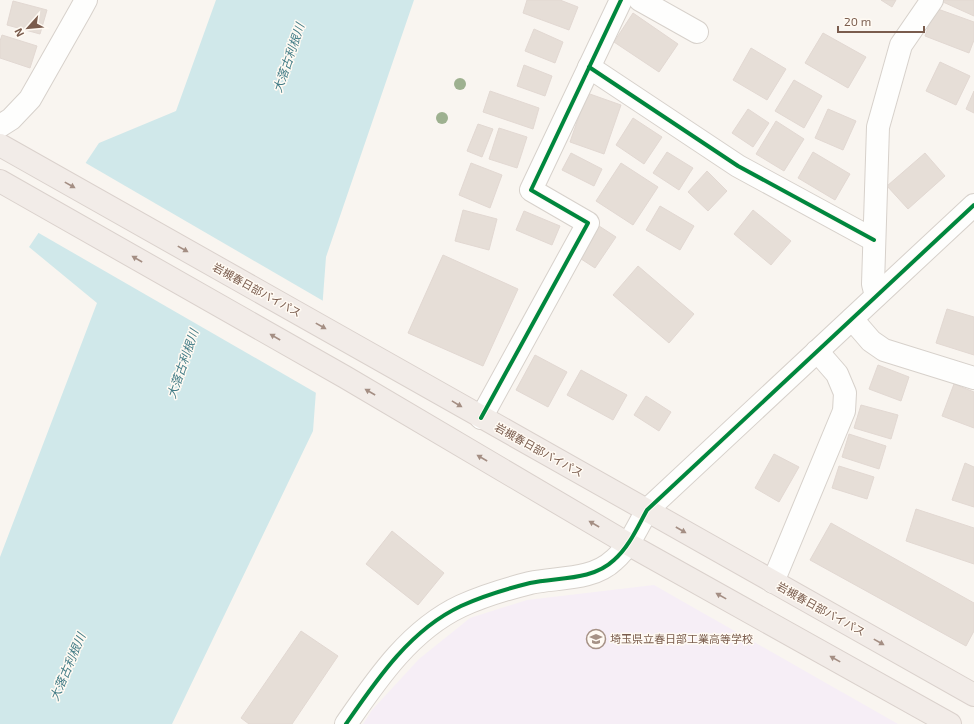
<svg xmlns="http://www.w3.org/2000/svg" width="974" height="724" viewBox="0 0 974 724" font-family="'Exo 2','Noto Sans JP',sans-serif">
	<rect width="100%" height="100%" fill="#f9f5f0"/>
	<path fill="#f6eef6" d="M654,585L898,724H363L372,710L419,659L470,618L527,600Z"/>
	<path fill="#d0e8ea" d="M216,0H414L326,257L313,431L172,724H0V557L97,303L29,247L99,143L176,111Z"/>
	<path fill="#f9f5f0" d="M84,162L325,302L318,394L37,232Z"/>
	<g fill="#e6ded7" stroke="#e2d8d2">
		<path d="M527,0H560L578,7L569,30L523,13Z"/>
		<path d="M881,0H896L892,7Z"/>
		<path d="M944,0H974V16L943,2Z"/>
		<path d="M13,1L47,10L40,34L7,25Z"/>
		<path d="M935,8L974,22V40L969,53L925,36Z"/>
		<path d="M633,13L678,44L659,72L614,42Z"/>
		<path d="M534,29L563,42L555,63L525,51Z"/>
		<path d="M823,33L866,57L848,88L805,63Z"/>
		<path d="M2,35L37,46L30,68L0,58V41Z"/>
		<path d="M751,48L786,69L767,100L733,80Z"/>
		<path d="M940,62L970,76L956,105L926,91Z"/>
		<path d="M524,65L552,76L545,96L517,86Z"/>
		<path d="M794,80L822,96L804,128L775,111Z"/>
		<path d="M490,91L539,108L533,129L483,112Z"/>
		<path d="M974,91V113L966,109Z"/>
		<path d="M587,93L621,105L604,154L570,142Z"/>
		<path d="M748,109L769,123L753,147L732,133Z"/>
		<path d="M828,109L856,121L843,150L815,138Z"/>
		<path d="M633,118L662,137L644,164L616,145Z"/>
		<path d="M776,121L804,139L784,171L756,154Z"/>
		<path d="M478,124L493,129L482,157L467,151Z"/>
		<path d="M499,128L527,137L517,168L489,159Z"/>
		<path d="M667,152L693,168L679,190L653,173Z"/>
		<path d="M813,152L850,174L835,200L798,178Z"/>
		<path d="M571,153L602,169L594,186L562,170Z"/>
		<path d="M925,153L945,176L908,209L887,186Z"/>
		<path d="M471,163L502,175L490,208L459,195Z"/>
		<path d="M621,163L658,187L633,225L596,201Z"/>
		<path d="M707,171L727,191L708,211L688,192Z"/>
		<path d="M660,206L694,226L680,250L646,230Z"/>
		<path d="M463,210L497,219L489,250L455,241Z"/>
		<path d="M753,210L791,241L771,265L734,234Z"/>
		<path d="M524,211L560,226L552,245L516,230Z"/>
		<path d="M596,224L616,237L595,268L575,255Z"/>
		<path d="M443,255L518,289L483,366L408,333Z"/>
		<path d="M638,266L694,314L669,343L613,295Z"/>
		<path d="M947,309L974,317V355L936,343Z"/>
		<path d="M535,355L567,372L548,407L516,390Z"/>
		<path d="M878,365L909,377L901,401L869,389Z"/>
		<path d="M581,370L627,395L613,420L567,395Z"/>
		<path d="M954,384L974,392V428L942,416Z"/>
		<path d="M646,396L671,412L659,431L634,415Z"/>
		<path d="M861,405L898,415L891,439L854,428Z"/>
		<path d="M849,434L886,446L879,469L842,457Z"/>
		<path d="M774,454L799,467L779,502L755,488Z"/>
		<path d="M965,463L974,467V507L952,500Z"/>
		<path d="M839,466L874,477L867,499L832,488Z"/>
		<path d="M916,509L974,528V564L906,541Z"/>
		<path d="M831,523L974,603V631L966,646L810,560Z"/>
		<path d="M392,531L444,573L418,605L366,564Z"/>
		<path d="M301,631L338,656L292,724H249L241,718Z"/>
	</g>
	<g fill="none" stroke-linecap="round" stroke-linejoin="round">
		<g stroke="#d7d1cb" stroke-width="24">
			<g id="minor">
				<path d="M640,0L697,32"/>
				<path d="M589,67L738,166L874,240"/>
				<path d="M0,126L11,119L30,99L80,11L86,0"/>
				<path d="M876,296L873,284L878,127L901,45L932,0"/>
				<path d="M852,319L871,341L884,350L974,378"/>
				<path d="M481,418L588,223L531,190L621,0"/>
				<path d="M773,582L844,411L845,393L837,374L817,351"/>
				<path d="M346,724C377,679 410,630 461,606C483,596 506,589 530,583C557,577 592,581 614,560C629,547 637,528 647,510"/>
			</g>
		</g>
		<g stroke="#d7d1cb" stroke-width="24">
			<path id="tertiary" d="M647,510L974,205"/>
		</g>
		<g stroke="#dad1cc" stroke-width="24">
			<g id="trunk">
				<path d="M0,145L974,695"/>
				<path d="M0,181L345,377L628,544L950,724"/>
			</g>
		</g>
		<use href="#minor" stroke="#fefefd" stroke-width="22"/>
		<use href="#tertiary" stroke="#fefefd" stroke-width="22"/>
		<use href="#trunk" stroke="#f2ece8" stroke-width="22"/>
		<g stroke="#fffaf3" stroke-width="6">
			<g id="cycleway">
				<path d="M589,67L738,166L874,240"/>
				<path d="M481,418L588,223L531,190L621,0"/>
				<path d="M346,724C377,679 410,630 461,606C483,596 506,589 530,583C557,577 592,581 614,560C629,547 637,528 647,510L974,205"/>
			</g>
		</g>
		<use href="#cycleway" stroke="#00873e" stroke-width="4"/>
	</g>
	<g fill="#9eb190">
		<circle cx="460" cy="84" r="6"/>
		<circle cx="442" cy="118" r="6"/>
	</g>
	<defs><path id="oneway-solid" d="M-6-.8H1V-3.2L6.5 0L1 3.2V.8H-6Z"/></defs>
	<g fill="#a48e83">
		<use href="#oneway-solid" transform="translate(70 185) rotate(29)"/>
		<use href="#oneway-solid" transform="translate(183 249) rotate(29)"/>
		<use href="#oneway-solid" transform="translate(137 259) rotate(-150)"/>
		<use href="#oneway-solid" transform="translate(321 326) rotate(29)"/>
		<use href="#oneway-solid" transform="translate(275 337) rotate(-150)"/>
		<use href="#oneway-solid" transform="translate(370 392) rotate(-150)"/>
		<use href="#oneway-solid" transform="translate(457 404) rotate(31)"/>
		<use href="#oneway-solid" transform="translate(482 458) rotate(-150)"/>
		<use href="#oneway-solid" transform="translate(594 524) rotate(-150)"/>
		<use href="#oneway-solid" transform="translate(681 530) rotate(30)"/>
		<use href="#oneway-solid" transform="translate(721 596) rotate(-151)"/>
		<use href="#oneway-solid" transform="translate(879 642) rotate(29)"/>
		<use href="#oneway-solid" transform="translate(835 659) rotate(-151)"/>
	</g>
	<defs>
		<g id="school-ring" transform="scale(1)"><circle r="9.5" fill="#fffaf3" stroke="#a69286" stroke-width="1.5"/><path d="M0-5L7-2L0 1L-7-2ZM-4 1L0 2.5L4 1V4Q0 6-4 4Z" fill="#a69286"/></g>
	</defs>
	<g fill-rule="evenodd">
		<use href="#school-ring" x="596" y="639"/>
	</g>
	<g text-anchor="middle" stroke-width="3" stroke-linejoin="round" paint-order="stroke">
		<g font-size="11" fill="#7a5c4d" stroke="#fffaf3">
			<text transform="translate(257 290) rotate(29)" y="4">岩槻春日部バイパス</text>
			<text transform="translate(539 450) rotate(29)" y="4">岩槻春日部バイパス</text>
			<text transform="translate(821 609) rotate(29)" y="4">岩槻春日部バイパス</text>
		</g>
		<g font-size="11" fill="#7a5c4d" stroke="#fffaf3" text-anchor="start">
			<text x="610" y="643">埼玉県立春日部工業高等学校</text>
		</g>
		<g font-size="12" font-style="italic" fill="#437c86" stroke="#fffaf3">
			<text transform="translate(289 58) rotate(-71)" y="4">大落古利根川</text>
			<text transform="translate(183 364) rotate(-71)" y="4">大落古利根川</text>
			<text transform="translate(68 667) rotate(-67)" y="4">大落古利根川</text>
		</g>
	</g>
	<g transform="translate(28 28) rotate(243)" stroke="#fffaf3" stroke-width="3" paint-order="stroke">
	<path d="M0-3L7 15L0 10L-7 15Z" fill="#7a5c4d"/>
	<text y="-6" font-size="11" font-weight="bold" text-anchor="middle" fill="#7a5c4d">N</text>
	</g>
	<path d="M838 26v6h86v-6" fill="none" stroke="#7a5c4d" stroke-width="2"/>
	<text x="844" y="26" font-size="12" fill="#7a5c4d" stroke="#fffaf3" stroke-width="3" paint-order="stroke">20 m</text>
</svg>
